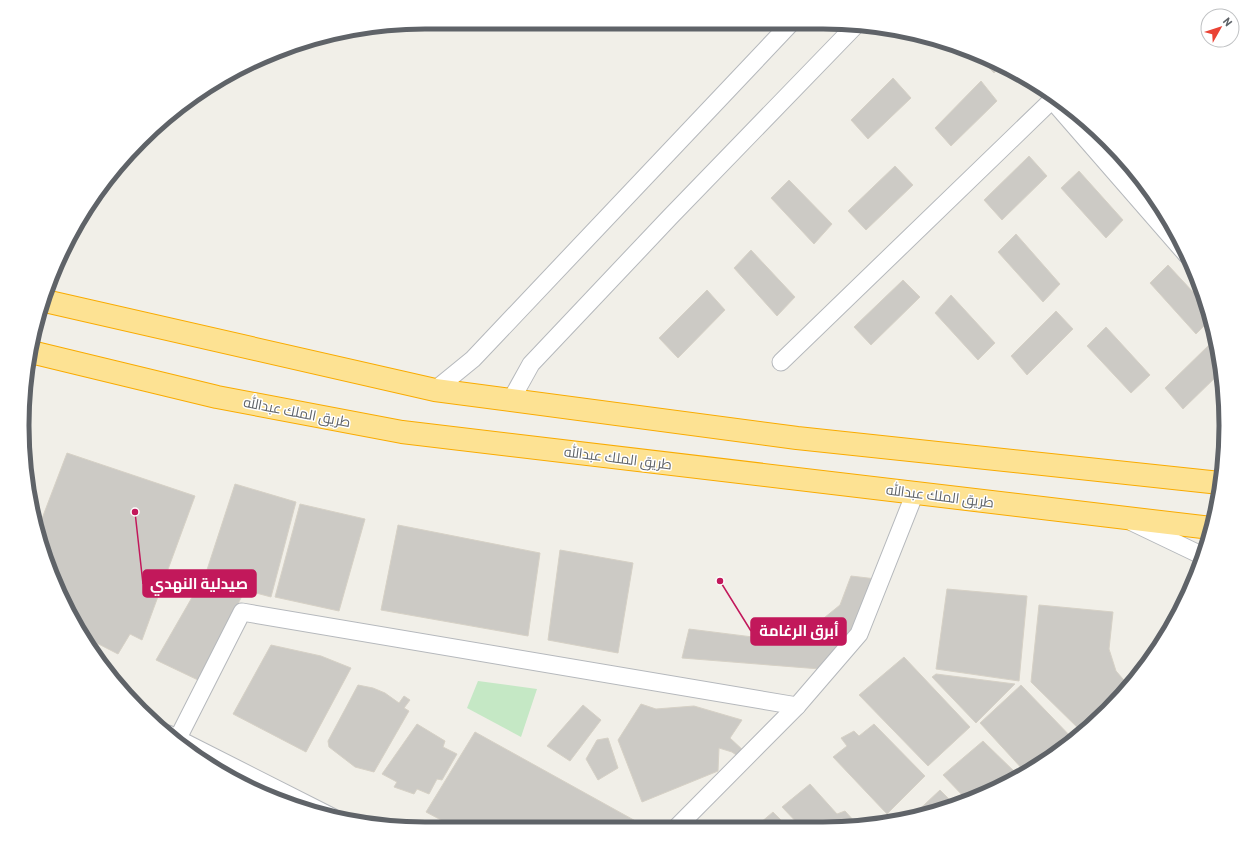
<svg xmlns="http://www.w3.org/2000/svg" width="1248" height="851" viewBox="0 0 1248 851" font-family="Barlow,Cairo,sans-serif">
	<rect width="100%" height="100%" fill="#f1efe8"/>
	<path fill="#c5e8c5" d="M478,681L537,689L521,737L467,708Z"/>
	<g fill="#cccac5" stroke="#d6d1c6">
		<path d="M977,55L1001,66L994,73Z"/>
		<path d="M893,78L911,98L868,139L851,120Z"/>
		<path d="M981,81L997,101L951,146L935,128Z"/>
		<path d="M1029,156L1047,176L1002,220L984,200Z"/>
		<path d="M895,166L913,185L866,230L848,211Z"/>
		<path d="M1079,171L1123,220L1106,238L1061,188Z"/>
		<path d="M789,180L832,224L814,244L771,198Z"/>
		<path d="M1016,234L1060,284L1043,302L998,252Z"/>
		<path d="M751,250L795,297L777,316L734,268Z"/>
		<path d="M1168,265L1206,306L1210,320L1196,334L1150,283Z"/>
		<path d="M903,280L920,297L871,345L854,327Z"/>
		<path d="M707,290L725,310L678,358L659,338Z"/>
		<path d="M951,295L995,343L978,360L935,313Z"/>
		<path d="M1056,311L1073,329L1027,375L1011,356Z"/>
		<path d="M1106,327L1150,375L1131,393L1087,346Z"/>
		<path d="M1210,344L1219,354L1221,372L1183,409L1165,388Z"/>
		<path d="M67,453L195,496L142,640L130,634L118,654L81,635L64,604L38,529Z"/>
		<path d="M235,484L296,502L271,597L204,579Z"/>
		<path d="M300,504L365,519L339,611L275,597Z"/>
		<path d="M398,525L540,553L528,636L381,610Z"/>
		<path d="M560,550L633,563L618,653L548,640Z"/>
		<path d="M851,576L876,579L859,626L820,669L682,658L689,629L777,640L778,631L803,635L840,605Z"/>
		<path d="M198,587L242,596L198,680L156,660Z"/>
		<path d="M947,589L1027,596L1019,681L936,669Z"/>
		<path d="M1039,605L1113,612L1109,649L1116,671L1129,686L1108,711L1083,733L1031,682Z"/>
		<path d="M271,645L321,656L351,668L306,752L233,714Z"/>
		<path d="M904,657L970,727L928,766L859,695Z"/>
		<path d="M936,674L1015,684L976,723L932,677Z"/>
		<path d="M358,685L373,688L385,693L399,703L404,696L410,700L404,708L409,711L374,772L355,767L329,747L328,741Z"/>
		<path d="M1021,685L1074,740L1068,746L1025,772L980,723Z"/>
		<path d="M641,704L656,709L694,706L742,720L730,738L745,752L739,757L732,752L719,748L718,771L642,802L618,740Z"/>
		<path d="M583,705L601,720L570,761L547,746Z"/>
		<path d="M417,724L445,741L443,747L457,754L442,780L437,779L429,794L417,789L414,794L394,787L397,782L382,774Z"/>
		<path d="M874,724L925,776L887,814L833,757L847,746L841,738L854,731L859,736Z"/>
		<path d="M475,732L650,829H458L426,812Z"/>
		<path d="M608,738L618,768L598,780L586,759L597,740Z"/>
		<path d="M983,741L1019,776L1001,787L966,799L943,775Z"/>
		<path d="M810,784L837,814L845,811L855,822L858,820L862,825L822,829H803L782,807Z"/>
		<path d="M940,790L953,803L909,819Z"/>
		<path d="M773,812L790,829H753Z"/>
	</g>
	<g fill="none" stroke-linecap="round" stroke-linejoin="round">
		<g stroke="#b5b8bc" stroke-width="19">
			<g id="street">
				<path d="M1053,98L1052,100L1187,255"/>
				<path d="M781,362L1052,100"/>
				<path d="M435,390L473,359L792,22"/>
				<path d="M511,400L531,364L670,217L856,25"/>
				<path d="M1132,522L1203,556"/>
				<path d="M168,734L332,817"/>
				<path d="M178,738L242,612L797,706"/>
				<path d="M675,829L797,706L859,634L915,493"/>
			</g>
		</g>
		<g stroke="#f9ab00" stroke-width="24">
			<g id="highway">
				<path d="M45,301L435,390L797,438L1220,483"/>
				<path d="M31,352L217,397L402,432L1211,528"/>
			</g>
		</g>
		<use href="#street" stroke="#fff" stroke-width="17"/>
		<use href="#highway" stroke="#fde293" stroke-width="22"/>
	</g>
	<g text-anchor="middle" stroke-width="3" stroke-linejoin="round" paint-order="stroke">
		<g font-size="14" fill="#5f6368" stroke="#fff">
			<text transform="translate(297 412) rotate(11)" y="5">طريق الملك عبدالله</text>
			<text transform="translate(618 458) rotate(7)" y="5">طريق الملك عبدالله</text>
			<text transform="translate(940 496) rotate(7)" y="5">طريق الملك عبدالله</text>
		</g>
	</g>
	<path d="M0 0H1248V851H0ZM425 29H823A396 396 0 0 1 1219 425V426A396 396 0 0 1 823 822H425A396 396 0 0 1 29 426V425A396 396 0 0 1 425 29Z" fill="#fff" fill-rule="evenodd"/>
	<path fill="none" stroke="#5f6368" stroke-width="5" d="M425 29H823A396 396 0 0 1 1219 425V426A396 396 0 0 1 823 822H425A396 396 0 0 1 29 426V425A396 396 0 0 1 425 29Z"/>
	<path fill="none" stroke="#c2185b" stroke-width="1.5" d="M135 512L143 584M720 581L751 631"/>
	<g fill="#c2185b" stroke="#fff" stroke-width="1.5">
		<circle cx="135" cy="512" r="4"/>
		<circle cx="720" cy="581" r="4"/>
	</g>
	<g fill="#c2185b" stroke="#c2185b" stroke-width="1.5">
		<rect x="143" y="570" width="113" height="27" rx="4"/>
		<rect x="751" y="618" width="95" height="27" rx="4"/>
	</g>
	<g font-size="15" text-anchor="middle" font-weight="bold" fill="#fff">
		<text x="199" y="589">صيدلية النهدي</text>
		<text x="799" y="636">أبرق الرغامة</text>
	</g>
	<g transform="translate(1220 28) rotate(51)"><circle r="19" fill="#ffffff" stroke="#bfc1c3"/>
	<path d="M0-3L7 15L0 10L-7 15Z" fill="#ea4335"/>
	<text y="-6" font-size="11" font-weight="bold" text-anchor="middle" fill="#5f6368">N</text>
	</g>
</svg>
